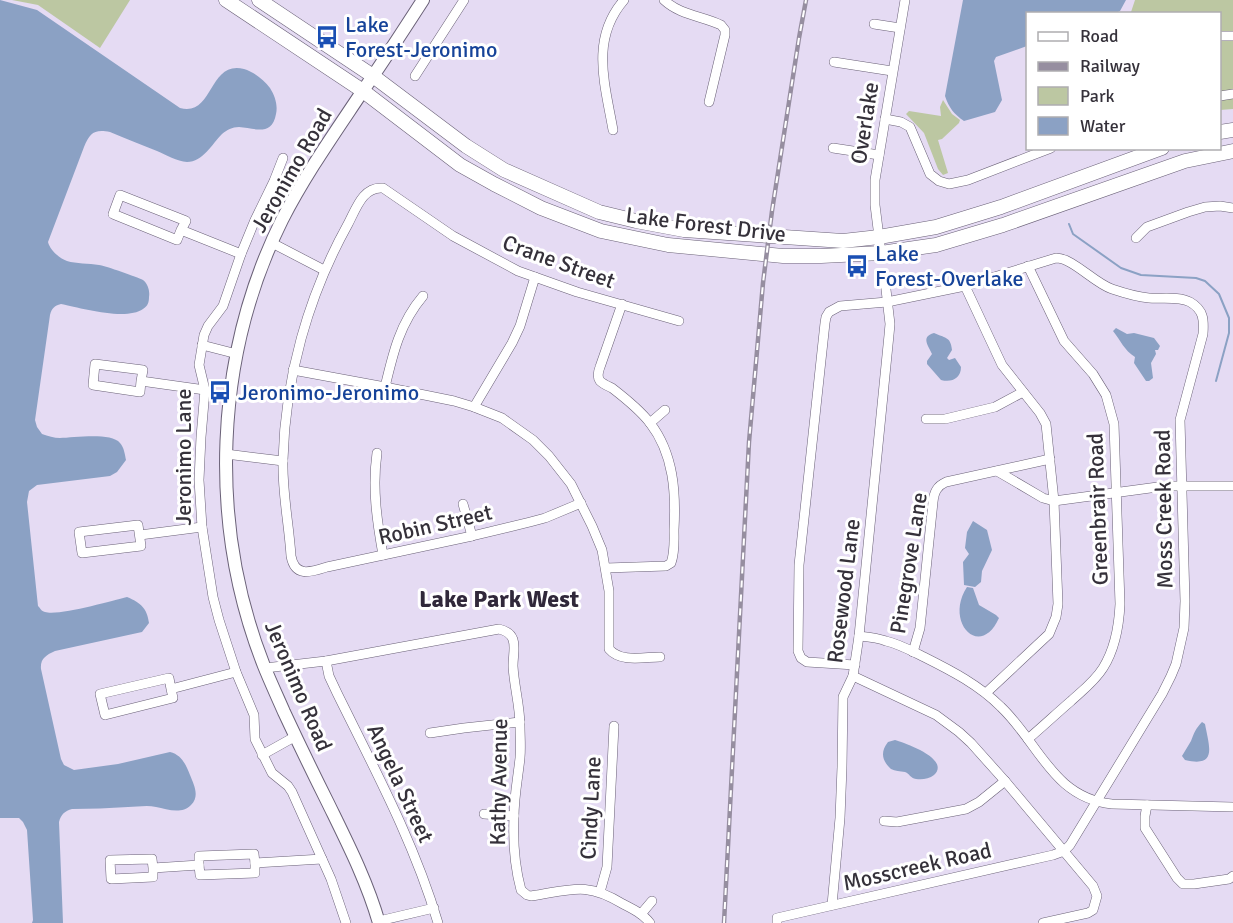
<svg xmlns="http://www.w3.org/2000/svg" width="1233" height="923" viewBox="0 0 1233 923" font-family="Signika,sans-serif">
	<rect width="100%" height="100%" fill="#e5dbf3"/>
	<g fill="#bcc7a2">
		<path d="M12,0H130L100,48L38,5Z"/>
		<path d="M1135,0H1233V109L1220,110V14H1132L1131,12Z"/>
		<path d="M943,100L952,114L960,120L959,123L942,139L938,140L948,173L943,175L938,169L924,133L906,114L909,111L941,116L940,107Z"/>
	</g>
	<g fill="#8ba1c4">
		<path d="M0,0L37,10L180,108C214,117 208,60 244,69C254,72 264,80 270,88C275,96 278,105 276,114C272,137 254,128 239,127C232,127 227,130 222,134C212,144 203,162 187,162C177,161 166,155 157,151C141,145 125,138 110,132C94,129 90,133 84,147L48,242C50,250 59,258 67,261C76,264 89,263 99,265C106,266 137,277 143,280C148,284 150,291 149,297C149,302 148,306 143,309C126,321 81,308 61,304C54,306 52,308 50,315L35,420L37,427L42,434C48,436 54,438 60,438C73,438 111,432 120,443C124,447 125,455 126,460L117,472L110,476L37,485L29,491L27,502L38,606C41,609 41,611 45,612C59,616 111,601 127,597C141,603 147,608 149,623L142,632L55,651C46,655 40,659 41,669L61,759L64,765L74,770L118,764L170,752C182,755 186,765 190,775C194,785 200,796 191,805C181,815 167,809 156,807C147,805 137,807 128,807C109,808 91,809 72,809C65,811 61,814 59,822L63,923H32L33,920L27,830L23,822L19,818H0Z"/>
		<path d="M963,0H1126L1120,11L1116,13L1028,14L1027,46L996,57L994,61L1002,100L995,112L964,121C954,114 949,108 945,96Z"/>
		<path d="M1116,328L1127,334L1134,333L1154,338L1160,346L1158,350H1155L1156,354L1151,363L1153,378L1149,381H1146L1134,363L1135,357C1124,350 1121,341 1113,331Z"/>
		<path d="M934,333C944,338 951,336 952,350L947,358L949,360L955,358L961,367C961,378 952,383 941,380L927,364V361L932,354C929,346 920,337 934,333Z"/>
		<path d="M973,521L987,530L992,550L982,571L981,582L975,587L964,585L963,562L969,554L965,548L967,532Z"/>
		<path d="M967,587L973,588L979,605L996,615L999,618C980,660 944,622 967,587Z"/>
		<path d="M1202,722L1205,724C1209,746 1218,768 1185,760L1182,756C1185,751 1188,746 1191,741C1194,733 1196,728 1202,722Z"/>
		<path d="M895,740C905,743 951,759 934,775C929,779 922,780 916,779C910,778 910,774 905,772C900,771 895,771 891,769C882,761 880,752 888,742Z"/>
	</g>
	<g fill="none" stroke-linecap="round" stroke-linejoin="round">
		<path stroke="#8ba1c4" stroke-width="2" d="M1069,224L1073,234L1121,268L1141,275L1196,278L1205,281L1219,294L1229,318V333L1216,381"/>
		<g stroke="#6a6177" stroke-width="10">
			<g id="street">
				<path d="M664,0C680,15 702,16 721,25L725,30V35L709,102"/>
				<path d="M874,24L900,28"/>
				<path d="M1220,36H1233"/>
				<path d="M834,62L892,71"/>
				<path d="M415,76L464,0"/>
				<path d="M1220,96L1233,94"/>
				<path d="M885,119L901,122L910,127L930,174L939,181L949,184L968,180L1051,148"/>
				<path d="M613,130C605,84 590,39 624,0"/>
				<path d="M833,148L879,155"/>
				<path d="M283,158L274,181L255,220L241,254L223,306L208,326L204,335L199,365L205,390L201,437L199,480L202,527L213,597L219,620L236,672L254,715L255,739L272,773L288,786L292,792L331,879L346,923"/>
				<path d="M181,230L186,221L120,195L113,214L177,240L181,230L241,254"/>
				<path d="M1136,238L1147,227L1188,212L1205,207L1220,206L1233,208"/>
				<path d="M272,243L324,270"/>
				<path d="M881,253L875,205V180L905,0"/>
				<path d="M965,286L1002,365L1040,413L1046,424L1054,501L1058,604L1056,617L1049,634L986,693"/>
				<path d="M202,345L237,354"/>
				<path d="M293,370L385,387L454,401L474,407L502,418L533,440L549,456L571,484L592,526L602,550L609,591V649C621,663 644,657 660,657"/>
				<path d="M141,381L143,370L95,364L93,385L140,392L141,381L205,390"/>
				<path d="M385,387C393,353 400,323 423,296"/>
				<path d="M474,407L512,343L520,326L535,277"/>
				<path d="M926,419H945L995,407L1023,392"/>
				<path d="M650,423L665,410"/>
				<path d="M377,453C372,488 377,521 383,555"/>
				<path d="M226,454L283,461"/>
				<path d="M997,471L1043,498L1054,501L1165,486H1233"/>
				<path d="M581,503L545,518L530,522L472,536L327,567C311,572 295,578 291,556C289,524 282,492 283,460C285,378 308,296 348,224C356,209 363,186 383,188L453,236L518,271L577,292L679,321"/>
				<path d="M463,504L472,536"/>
				<path d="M138,525L141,546L82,553L79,532Z"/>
				<path d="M140,535L202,527"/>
				<path d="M606,568L666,566L671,563C675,552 674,541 674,530C676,493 674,454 650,423C640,410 625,398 612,388C608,386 603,384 600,381C597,377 598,372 600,367L622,304"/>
				<path d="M859,636C868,637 878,638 886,641C899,644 912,651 924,657C952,671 979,685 1001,707C1039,743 1053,798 1112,804L1233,807"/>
				<path d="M913,652L920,628L933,502C934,492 937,486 946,482L1050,459"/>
				<path d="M326,661L329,676L337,693C374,768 414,842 438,923"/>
				<path d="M265,668L326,661L499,629C520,634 513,650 513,666C514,686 520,706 520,726C520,736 521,747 520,758C518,777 514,797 514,817C513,839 515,868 521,890L527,895L531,896C571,890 586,881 623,904C633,909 643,914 650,923"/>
				<path d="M853,676L936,715L959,732L971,743L1005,781L1093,886L1097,896L1093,910L1088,913L1043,923"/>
				<path d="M171,689L169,678L100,694L105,715L173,698L171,689L236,672"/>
				<path d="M430,733L464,728L520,722"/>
				<path d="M1028,739C1042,727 1056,714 1071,701C1082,691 1095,681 1103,668C1115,649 1119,626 1120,604L1114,424L1106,395L1093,374L1064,341L1028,266"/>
				<path d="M262,755L296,736"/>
				<path d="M1147,805L1145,816V828L1177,878L1183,884H1194L1229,879L1233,876"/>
				<path d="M484,814L514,816"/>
				<path d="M884,821L897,822L966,809L979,802L1005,781"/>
				<path d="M199,865L200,875L255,873V863"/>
				<path d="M153,868L152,859L110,860L111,879L153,877V868L199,865V856L254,854L255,863L322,859"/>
				<path d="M600,892L607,867L614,726"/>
				<path d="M832,905L840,818L842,767L843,697L853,676L859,636L889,335L890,324L885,281"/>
				<path d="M641,914L652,901"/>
				<path d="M379,921L434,908"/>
				<path d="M777,923V918L1053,855L1064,851L1070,845L1162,694L1171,676L1176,664L1184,628L1185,601L1180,420L1203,334C1204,320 1204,310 1190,302C1179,296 1161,299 1149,298C1136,297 1124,293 1112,289C1094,283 1073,258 1056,258L965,286L887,302L840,306L829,312L826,317L825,323L799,565L798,651L801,658L807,662L855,665"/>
			</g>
		</g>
		<g stroke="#6a6177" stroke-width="14">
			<path id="secondary" d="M379,923C367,881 347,842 328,803C313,773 298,742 284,712C277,696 270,681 264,666C208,524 214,357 282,220C305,175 334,134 362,92C383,62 403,31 423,0"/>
		</g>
		<g stroke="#6a6177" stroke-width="15">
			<g id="primary">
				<path d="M226,0L363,91L460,165L494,184L541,208L601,231L668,245L783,256H821L881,253L936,245L1003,225L1185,161L1233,151"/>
				<path d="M259,0L373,76L466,146L504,170L599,212L636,221L684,230L843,241L879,237L936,227L1001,207L1162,148"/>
				<path d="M1220,132L1233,130"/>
			</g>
		</g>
		<use href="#street" stroke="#fff" stroke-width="9"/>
		<use href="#secondary" stroke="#fff" stroke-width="12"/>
		<use href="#primary" stroke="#fff" stroke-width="14"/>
		<g stroke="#968ea0" stroke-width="4.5">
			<path id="rail" d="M724,923L749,442L763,283L772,211L799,38L806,0"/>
		</g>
		<use href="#rail" stroke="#fff" stroke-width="2" stroke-dasharray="7" stroke-linecap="butt"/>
	</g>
	<defs>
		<g id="bus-bare" transform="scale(1.8)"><path d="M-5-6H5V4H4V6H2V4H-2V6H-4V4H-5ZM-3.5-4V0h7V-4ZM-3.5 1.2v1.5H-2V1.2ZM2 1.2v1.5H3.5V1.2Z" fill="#1a4fb4" stroke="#fff" stroke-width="2.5" paint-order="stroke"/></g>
	</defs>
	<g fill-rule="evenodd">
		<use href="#bus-bare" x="327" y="37"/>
		<use href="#bus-bare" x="857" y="266"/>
		<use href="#bus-bare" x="220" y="392"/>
	</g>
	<g text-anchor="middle" stroke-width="6" stroke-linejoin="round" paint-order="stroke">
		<g font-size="22" fill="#164399" stroke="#fff" text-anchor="start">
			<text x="345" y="32">Lake<tspan x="345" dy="25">Forest-Jeronimo</tspan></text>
			<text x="875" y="261">Lake<tspan x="875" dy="25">Forest-Overlake</tspan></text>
			<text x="238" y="400">Jeronimo-Jeronimo</text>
		</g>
		<g font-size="22" fill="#35313a" stroke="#fff">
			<text transform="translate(864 123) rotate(-81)" y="8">Overlake</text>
			<text transform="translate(291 170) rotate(-60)" y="8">Jeronimo Road</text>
			<text transform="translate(706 224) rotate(7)" y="8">Lake Forest Drive</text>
			<text transform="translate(559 261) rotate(20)" y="8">Crane Street</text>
			<text transform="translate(183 457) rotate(-90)" y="8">Jeronimo Lane</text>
			<text transform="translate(1097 509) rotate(-92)" y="8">Greenbrair Road</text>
			<text transform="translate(1163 509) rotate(-91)" y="8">Moss Creek Road</text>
			<text transform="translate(435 524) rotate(-13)" y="8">Robin Street</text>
			<text transform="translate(908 563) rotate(-81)" y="8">Pinegrove Lane</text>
			<text transform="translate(843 591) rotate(-83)" y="8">Rosewood Lane</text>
			<text transform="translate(299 686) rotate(67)" y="8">Jeronimo Road</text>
			<text transform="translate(498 782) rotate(-89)" y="8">Kathy Avenue</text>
			<text transform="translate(401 783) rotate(65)" y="8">Angela Street</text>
			<text transform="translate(590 808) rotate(-87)" y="8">Cindy Lane</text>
			<text transform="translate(917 866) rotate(-13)" y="8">Mosscreek Road</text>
		</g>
		<g font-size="24" font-weight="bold" fill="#30283a" stroke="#fff">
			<text x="499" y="607">Lake Park West</text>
		</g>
	</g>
	<rect x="1026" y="12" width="195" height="138" fill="#ffffff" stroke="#aeadb0" stroke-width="1.5"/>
	<rect x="1038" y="32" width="30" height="9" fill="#ffffff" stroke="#aeadb0" stroke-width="1.5"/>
	<text x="1080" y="42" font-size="18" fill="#35313a">Road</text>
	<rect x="1038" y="62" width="30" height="9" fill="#968ea0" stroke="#aeadb0" stroke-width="1.5"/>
	<text x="1080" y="72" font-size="18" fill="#35313a">Railway</text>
	<rect x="1038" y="87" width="30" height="18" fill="#bcc7a2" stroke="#aeadb0" stroke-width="1.5"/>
	<text x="1080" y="102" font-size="18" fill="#35313a">Park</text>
	<rect x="1038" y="117" width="30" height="18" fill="#8ba1c4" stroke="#aeadb0" stroke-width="1.5"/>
	<text x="1080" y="132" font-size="18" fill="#35313a">Water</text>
</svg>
